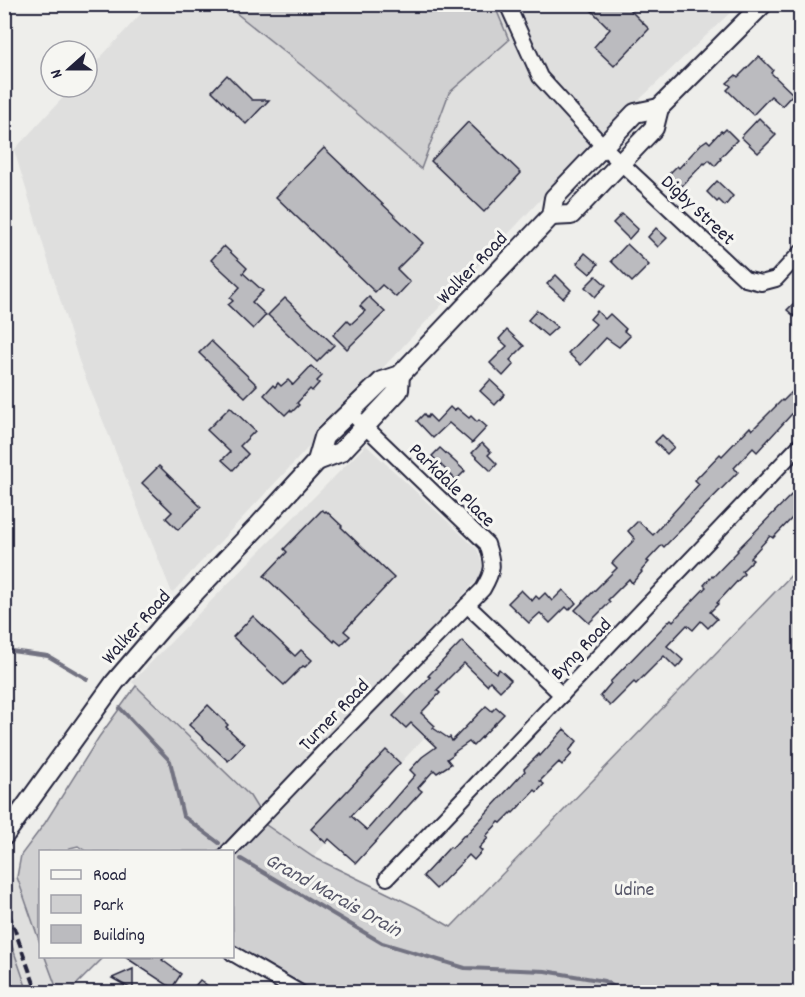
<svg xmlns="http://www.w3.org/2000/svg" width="805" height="997" viewBox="0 0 805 997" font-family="Dekko,sans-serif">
	<rect width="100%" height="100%" fill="#eeeeeb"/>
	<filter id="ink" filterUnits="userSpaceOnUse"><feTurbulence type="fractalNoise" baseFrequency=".0167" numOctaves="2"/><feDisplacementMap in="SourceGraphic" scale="12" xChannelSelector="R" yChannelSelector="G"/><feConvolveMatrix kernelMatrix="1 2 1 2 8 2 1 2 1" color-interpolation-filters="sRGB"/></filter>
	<g filter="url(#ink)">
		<g fill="#dfdfde">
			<path d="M149,5H226L306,69L421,169L449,93L509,40L496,9L492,5H738L584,153L172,593L79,361L14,150L73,87H87V72Z"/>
			<path d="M366,445L477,549L483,565L479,578L386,677L436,725L313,857L267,826L263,823L258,809L250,796L132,682L248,563Z"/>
			<path d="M17,877L40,943V956L45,957L58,992H28L5,926L4,880Z"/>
		</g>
		<g fill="#d0d0d1" stroke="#797986" stroke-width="1.5">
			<path d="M226,5H492L496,9L509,40L449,93L421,169L306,69Z"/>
			<path d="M800,566V992H317L259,961L233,945L232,856L263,823L313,857L416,907L451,927Z"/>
			<path d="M136,686L250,796L258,809L218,851L87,852L78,846L70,848L66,851L40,852V943L17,877L21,855L45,823L99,737Z"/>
			<path d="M5,926L28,992H5Z"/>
			<path d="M45,957V956L104,957L69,992H58Z"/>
		</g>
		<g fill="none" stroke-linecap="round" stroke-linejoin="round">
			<g stroke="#727281" stroke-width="4">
				<path d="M4,650L48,656L87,679"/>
				<path d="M120,708L170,761L183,816L219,843"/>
				<path d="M241,859L382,943L465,968L545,971L604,981L623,992"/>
			</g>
		</g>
		<g fill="#bbbbbf" stroke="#22223b" stroke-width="1.5">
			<path d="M585,4H624L649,29L614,66L594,47L610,29Z"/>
			<path d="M759,56L773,70L771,73L793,94L782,106L771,96L753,115L727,90L731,86L727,83L736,75L738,77Z"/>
			<path d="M227,75L252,100H269L246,124L212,91Z"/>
			<path d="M759,118L776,135L758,153L741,137Z"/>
			<path d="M468,122L521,173L484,212L431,161Z"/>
			<path d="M726,129L737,140L720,158L721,159L715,166L709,160L705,164L704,163L679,189L666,177L677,166L679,168L701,144L707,140L710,143L721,131L723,132Z"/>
			<path d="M324,148L423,243L397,269L410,282L396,297L382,285L375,292L276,197Z"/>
			<path d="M717,181L733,196L725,206L719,200L717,202L707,192Z"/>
			<path d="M622,214L638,229L629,239L613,223Z"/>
			<path d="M656,228L667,238L658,247L648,237Z"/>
			<path d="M627,244L649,265L632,282L611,261Z"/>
			<path d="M224,246L247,268L243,273L263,291L252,302L266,315L253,329L228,305L233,301L230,298L240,287L211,260Z"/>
			<path d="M585,253L598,264L590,274L577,263Z"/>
			<path d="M556,275L571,290L563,298L547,284Z"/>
			<path d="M596,276L606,285L595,297L585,287Z"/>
			<path d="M801,296V322L787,310Z"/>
			<path d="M369,297L385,312L347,349L333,335L347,320L351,324L365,311L360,306Z"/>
			<path d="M285,298L334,345L317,362L268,315Z"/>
			<path d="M537,310L557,327L547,336L528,320Z"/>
			<path d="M597,311L605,319L610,314L626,329L624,331L630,336L619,347L606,338L581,365L568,353L596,324L590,319Z"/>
			<path d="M507,330L524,346L510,360L514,364L503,376L490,363L507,346L499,339Z"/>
			<path d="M211,341L257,385L245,397L199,353Z"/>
			<path d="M311,366L322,376L317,381L319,383L312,391L310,389L297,403L299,405L292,412L290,410L285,415L264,395L273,385L275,387L278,383L281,386L288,380L293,385Z"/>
			<path d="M490,380L505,394L495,405L480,391Z"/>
			<path d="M801,383V404L757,452L753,448L734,468L738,472L664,547L662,545L647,561L649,562L641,571L642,572L632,583L629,579L608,600L610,602L589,623L575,610L617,568L612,563L635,539L628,531L638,521L653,535L699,484L695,480L720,454L722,456L750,427L752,430L782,400L783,401Z"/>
			<path d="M230,407L255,431L240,446L248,454L233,470L222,460L230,452L207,430Z"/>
			<path d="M450,407L454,411L457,408L469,418L471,416L477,422L479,420L487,427L472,443L449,423L433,438L417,421L424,414L427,418L429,415L436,422Z"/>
			<path d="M662,435L674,447L667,454L655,442Z"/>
			<path d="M482,443L491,452L488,455L497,464L491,471L472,453Z"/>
			<path d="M440,448L465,471L456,480L432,456Z"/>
			<path d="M159,466L201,507L178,530L166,518L172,512L142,483Z"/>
			<path d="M801,485V507L794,514L795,515L773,538L770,536L750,558L753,560L742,571L744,574L717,603L718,604L710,612L717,619L708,628L701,621L693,630L687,625L667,646L683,660L680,664L676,668L664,656L636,684L634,682L610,706L600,696L611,683L610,682L671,619L673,621L706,587L704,585L712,576L713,577L738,551L737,550Z"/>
			<path d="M322,510L325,512L326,511L342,526L341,527L394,578L344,631L350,636L341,645L335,640L334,642L264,576L287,552L284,549Z"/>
			<path d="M521,590L532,601L536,596L539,599L545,593L552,601L563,590L576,603L569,610L566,607L550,623L540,613L529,623L508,603Z"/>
			<path d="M253,616L295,656L301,650L312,660L305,667L303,666L284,685L233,637Z"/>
			<path d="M462,641L491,669L496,673L499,669L511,680L500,691L490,681L487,685L464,663L437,690L440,693L421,713L435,726L433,728L448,738L450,737L452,741L486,706L492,711L496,707L504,714L473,746L469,742L453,753L454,754L447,759L451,764L437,773L434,770L418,788L422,791L356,863L329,839L326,843L311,829L386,750L400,763L351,816L367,830L415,775L410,770L422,757L436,747L411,723L406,728L393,716L430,677L428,676Z"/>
			<path d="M208,705L228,725L226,727L244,744L228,761L189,725Z"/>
			<path d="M564,729L577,741L569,751L572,754L562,765L559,762L540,781L544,784L537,792L535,790L513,813L512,812L501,823L499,822L486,836L488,838L479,848L482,851L474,860L469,855L436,889L423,876L450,847L452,848L464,835L465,836L525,771L524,769L539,754L540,756Z"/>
			<path d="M125,957H165L162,960L181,974L172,988Z"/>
			<path d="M133,969V990L112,978Z"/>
			<path d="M200,980L208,986L207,989L211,993H189Z"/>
		</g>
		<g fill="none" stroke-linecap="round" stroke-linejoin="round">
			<g stroke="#22223b" stroke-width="18">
				<g id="minor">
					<path d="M507,4L540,77L603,146L745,279L761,283L776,279L800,253"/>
					<path d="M467,605L562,695"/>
					<path d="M228,852L332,743L483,589C494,570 494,565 487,544L350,412"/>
					<path d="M387,878L800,445"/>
					<path d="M232,953L299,992"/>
				</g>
			</g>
			<g stroke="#22223b" stroke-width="22">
				<g id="major">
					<path d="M551,216L571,215L654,128L659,108L763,4"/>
					<path d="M317,461L341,452L399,390L400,375"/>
					<path d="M4,836L115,682L163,626L257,527L317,461L324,437L382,381L400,375L551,216L554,198L635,113L659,108"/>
				</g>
			</g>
			<use href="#minor" stroke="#f6f6f2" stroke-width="14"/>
			<use href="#major" stroke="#f6f6f2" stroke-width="18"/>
			<path stroke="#22223b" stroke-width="4" stroke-dasharray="9 4.5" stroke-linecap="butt" d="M4,900L37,992"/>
		</g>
	</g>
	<g text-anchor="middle" stroke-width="6" stroke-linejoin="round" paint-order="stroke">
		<g font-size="20" fill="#22223b" stroke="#f6f6f2">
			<text transform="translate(699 209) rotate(43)" y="7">Digby Street</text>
			<text transform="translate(471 267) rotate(-46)" y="7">Walker Road</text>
			<text transform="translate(453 484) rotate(44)" y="7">Parkdale Place</text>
			<text transform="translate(135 626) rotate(-48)" y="7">Walker Road</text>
			<text transform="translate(580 648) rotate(-46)" y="7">Byng Road</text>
			<text transform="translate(333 714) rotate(-46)" y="7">Turner Road</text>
		</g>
		<g font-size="20" fill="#565668" stroke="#f6f6f2">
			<text x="634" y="895">Udine</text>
		</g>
		<g font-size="21" font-style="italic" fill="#575769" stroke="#f6f6f2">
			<text transform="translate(334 894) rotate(29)" y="7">Grand Marais Drain</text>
		</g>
	</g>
	<rect width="805" height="997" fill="none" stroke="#f6f6f2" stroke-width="24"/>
	<rect x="12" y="12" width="781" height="973" fill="none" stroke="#22223b" stroke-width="2" filter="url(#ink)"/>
	<rect x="39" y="850" width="195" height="108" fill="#f6f6f2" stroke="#a1a1a9" stroke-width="1.5"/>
	<rect x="51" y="870" width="30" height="9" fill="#f6f6f2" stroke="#a1a1a9" stroke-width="1.5"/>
	<text x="93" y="880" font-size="18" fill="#22223b">Road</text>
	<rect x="51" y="895" width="30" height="18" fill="#d0d0d1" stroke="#a1a1a9" stroke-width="1.5"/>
	<text x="93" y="910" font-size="18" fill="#22223b">Park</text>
	<rect x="51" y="925" width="30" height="18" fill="#bbbbbf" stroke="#a1a1a9" stroke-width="1.5"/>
	<text x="93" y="940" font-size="18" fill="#22223b">Building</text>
	<g transform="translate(69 69) rotate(249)"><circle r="28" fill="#f6f6f2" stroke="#a1a1a9" stroke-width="1.5"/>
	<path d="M0-4.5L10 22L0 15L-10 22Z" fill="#22223b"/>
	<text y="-9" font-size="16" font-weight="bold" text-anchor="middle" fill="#22223b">N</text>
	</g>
</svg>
